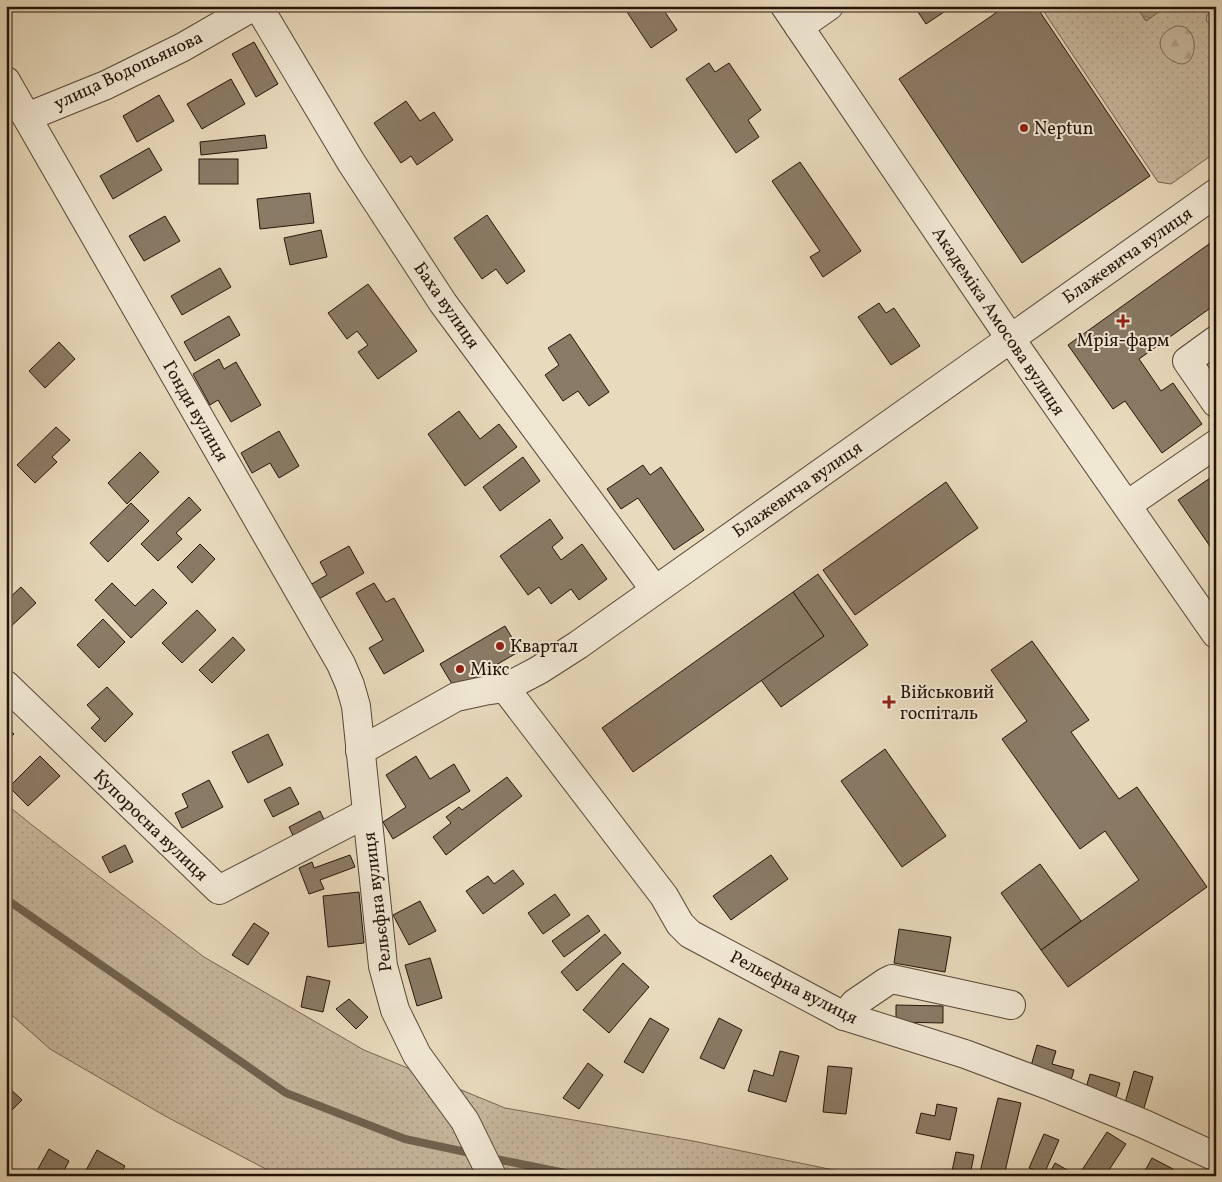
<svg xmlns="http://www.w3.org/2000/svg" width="1222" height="1182" viewBox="0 0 1222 1182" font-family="Vollkorn,serif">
	<defs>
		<pattern id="green-dots" width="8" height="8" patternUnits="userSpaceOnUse" patternTransform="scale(1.25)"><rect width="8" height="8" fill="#c7b89e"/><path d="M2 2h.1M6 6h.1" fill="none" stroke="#ab9d87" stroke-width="1.8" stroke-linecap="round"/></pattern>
		<pattern id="forest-firs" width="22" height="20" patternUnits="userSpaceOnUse" patternTransform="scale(1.25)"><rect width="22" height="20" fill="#c7b89e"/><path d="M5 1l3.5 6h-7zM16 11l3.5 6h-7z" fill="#ab9d87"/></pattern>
		<pattern id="water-waves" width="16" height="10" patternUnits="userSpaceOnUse" patternTransform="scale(1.25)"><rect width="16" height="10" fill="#a5977f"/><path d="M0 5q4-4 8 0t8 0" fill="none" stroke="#867a66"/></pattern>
	</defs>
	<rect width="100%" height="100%" fill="#e8dabc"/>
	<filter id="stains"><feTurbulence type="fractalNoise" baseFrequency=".004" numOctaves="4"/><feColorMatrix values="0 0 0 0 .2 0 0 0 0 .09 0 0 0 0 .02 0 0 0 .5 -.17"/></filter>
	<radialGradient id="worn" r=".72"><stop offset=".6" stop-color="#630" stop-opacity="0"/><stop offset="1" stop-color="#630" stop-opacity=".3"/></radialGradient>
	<g fill="url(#green-dots)" stroke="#766654">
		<path d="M1040,6H1136L1146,21L1167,6H1216V152L1171,184L1158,182Z"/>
		<path d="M6,804L32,825L204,957L364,1050L505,1108L693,1141L863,1176H279L165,1116L50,1049L6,1010Z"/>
	</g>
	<g fill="url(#forest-firs)" stroke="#766654">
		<path d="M1212,12H1216V33L1206,20L1207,15Z"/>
		<path d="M1176,26C1178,26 1181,26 1184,27C1201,34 1196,73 1175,62C1170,60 1166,57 1163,52C1155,40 1165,30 1176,26Z"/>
	</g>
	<path fill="url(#water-waves)" stroke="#716350" d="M1136,6H1167L1146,21Z"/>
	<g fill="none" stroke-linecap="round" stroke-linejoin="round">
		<g stroke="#716350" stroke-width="8">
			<path d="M6,899L286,1093L405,1139L475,1154"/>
			<path d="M491,1158L580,1176"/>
		</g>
	</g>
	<g fill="#8a7b66" stroke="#241409">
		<path d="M623,6H661L677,30L651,48Z"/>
		<path d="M914,6H953L926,24Z"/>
		<path d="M1006,6H1036L1150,176L1022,263L899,79Z"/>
		<path d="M254,42L278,84L256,97L232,54Z"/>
		<path d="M709,63L715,72L729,63L761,110L748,120L759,137L736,153L686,79Z"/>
		<path d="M231,79L245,104L202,129L187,104Z"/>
		<path d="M159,95L174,121L137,142L123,116Z"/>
		<path d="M406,101L420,121L434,112L453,140L417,165L411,156L401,163L374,123Z"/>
		<path d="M265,135L267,148L201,155L200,142Z"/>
		<path d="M149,148L162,170L113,199L100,176Z"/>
		<rect x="199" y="159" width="39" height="25"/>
		<path d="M800,162L861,251L823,277L810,257L820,251L772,181Z"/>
		<path d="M310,193L314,223L260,229L257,199Z"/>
		<path d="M487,215L525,271L507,284L496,269L482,279L454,238Z"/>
		<path d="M165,216L180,241L144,261L129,236Z"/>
		<path d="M321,230L327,257L290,265L284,238Z"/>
		<path d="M1216,239V304L1139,359L1161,391L1173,383L1202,424L1162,453L1125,401L1113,409L1068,345Z"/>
		<path d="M220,268L231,287L182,315L171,296Z"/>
		<path d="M368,284L417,351L378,379L358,352L368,345L357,331L347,339L328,313Z"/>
		<path d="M879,303L886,313L894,308L920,346L891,365L858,317Z"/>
		<path d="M229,316L240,335L195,361L184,342Z"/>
		<path d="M570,334L609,392L589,406L578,391L563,401L545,375L559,365L548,348Z"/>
		<path d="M59,342L75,359L45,388L29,371Z"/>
		<path d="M219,359L224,369L236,362L261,405L231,422L218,400L210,405L193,374Z"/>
		<path d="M459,411L480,439L499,424L517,447L465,486L428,434Z"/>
		<path d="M56,427L70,440L52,457L57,462L35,483L17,465Z"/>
		<path d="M279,431L299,466L279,478L270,463L252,473L241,453Z"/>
		<path d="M140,452L159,472L127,504L108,483Z"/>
		<path d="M523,457L540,481L500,511L483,487Z"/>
		<path d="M643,465L650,475L661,467L704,530L674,550L638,498L621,509L607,489Z"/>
		<path d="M1216,474V555L1178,500Z"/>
		<path d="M946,482L978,528L855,615L823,570Z"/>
		<path d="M189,497L201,510L176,533L182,539L158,561L141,544Z"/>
		<path d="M131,503L149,521L108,562L90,543Z"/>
		<path d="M550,519L563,538L552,547L561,560L582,544L607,579L579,600L571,589L551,604L539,587L528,595L500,556Z"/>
		<path d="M200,544L215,559L192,583L177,567Z"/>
		<path d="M349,546L364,573L319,599L310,585L327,575L320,562Z"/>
		<path d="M818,574L868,645L781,707L761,680L824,636L793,592Z"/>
		<path d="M112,583L135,606L153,589L167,603L131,638L95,600Z"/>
		<path d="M374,583L386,602L394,598L424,651L384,674L369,648L383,640L356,593Z"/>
		<path d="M21,587L36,603L6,631V601Z"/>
		<path d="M793,592L824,636L633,772L602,728Z"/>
		<path d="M197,610L216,630L182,663L162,643Z"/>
		<path d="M103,619L125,642L99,668L77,645Z"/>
		<path d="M505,626L520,651L455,689L440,664Z"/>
		<path d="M233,637L245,650L212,683L199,670Z"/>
		<path d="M1032,641L1089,720L1071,732L1119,799L1137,787L1207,887L1068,987L1041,950L1139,880L1105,831L1080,849L1002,739L1027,721L991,670Z"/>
		<path d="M107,687L133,714L105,742L91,728L100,719L87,705Z"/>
		<path d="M6,726L14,734L6,741Z"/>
		<path d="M268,734L283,765L248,783L232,752Z"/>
		<path d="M885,749L946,836L902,867L841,781Z"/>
		<path d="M40,756L60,776L28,806L9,787Z"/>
		<path d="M416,756L430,779L454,764L470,791L393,839L383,822L406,807L386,775Z"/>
		<path d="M507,777L522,796L446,855L433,837L451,823L446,817L459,807L462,810Z"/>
		<path d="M209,780L223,807L182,828L175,813L188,807L182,794Z"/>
		<path d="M290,787L299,804L273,817L264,800Z"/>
		<path d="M320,811L327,826L296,842L289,827Z"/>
		<path d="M125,845L133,862L110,873L102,857Z"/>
		<path d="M350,855L355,867L320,880L324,889L309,894L299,868L312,862L314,868Z"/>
		<path d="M771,855L788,879L731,920L713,896Z"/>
		<path d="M1040,864L1081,921L1041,950L1001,893Z"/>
		<path d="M513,870L524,884L483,914L466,891L488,876L494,884Z"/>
		<path d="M359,892L364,943L328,947L323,896Z"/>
		<path d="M555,894L570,915L543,934L528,913Z"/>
		<path d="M420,901L436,931L409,945L393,915Z"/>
		<path d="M588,915L600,931L564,957L552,941Z"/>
		<path d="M254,923L269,933L248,965L232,955Z"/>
		<path d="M899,929L951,937L945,972L894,963Z"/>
		<path d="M605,934L621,953L577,991L561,972Z"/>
		<path d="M430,958L442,998L417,1006L405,965Z"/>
		<path d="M623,963L649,987L609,1033L583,1010Z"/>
		<path d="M307,976L330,981L323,1012L301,1007Z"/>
		<path d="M349,999L368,1017L356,1029L336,1009Z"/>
		<path d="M896,1005L943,1006V1023L896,1022Z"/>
		<path d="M650,1018L669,1029L643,1073L624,1062Z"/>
		<path d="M719,1018L742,1030L724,1069L700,1058Z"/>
		<path d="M1037,1045L1056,1051L1052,1064L1074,1070L1069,1087L1028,1076Z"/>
		<path d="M780,1051L799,1056L786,1102L748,1091L754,1070L773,1076Z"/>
		<path d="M588,1063L603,1075L579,1109L563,1098Z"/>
		<path d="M828,1066L852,1068L846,1114L823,1112Z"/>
		<path d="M1134,1071L1153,1077L1142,1115L1123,1110Z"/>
		<path d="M1090,1074L1120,1083L1114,1104L1084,1095Z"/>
		<path d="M7,1086L22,1100L6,1116V1087Z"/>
		<path d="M998,1098L1021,1103L1004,1176H995L980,1172Z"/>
		<path d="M937,1104L957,1108L950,1140L916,1133L921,1113L935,1116Z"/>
		<path d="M1107,1132L1126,1144L1105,1176H1078Z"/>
		<path d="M1044,1134L1059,1140L1044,1174L1029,1168Z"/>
		<path d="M49,1149L69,1161L61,1176H34Z"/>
		<path d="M97,1150L125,1166L119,1176H88L84,1174Z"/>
		<path d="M956,1152L974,1155L970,1176H951Z"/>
		<path d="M1152,1158L1173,1169L1169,1176H1142Z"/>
		<path d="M1055,1163L1069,1171L1067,1176H1048Z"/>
		<path d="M134,1170L145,1176H131Z"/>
	</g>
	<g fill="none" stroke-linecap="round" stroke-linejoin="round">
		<g stroke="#554636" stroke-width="30">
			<g id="minor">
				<path d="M258,6L351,162L443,303L655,590"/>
				<path d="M785,6L1010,338L1216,634"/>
				<path d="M799,27L829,6"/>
				<path d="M6,81L341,664L350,685L356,706L383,966L395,1010L417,1055L465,1121L492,1176"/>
				<path d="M27,117L106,85L183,47L254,6"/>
				<path d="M1216,340L1187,361L1216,403"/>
				<path d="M1127,505L1216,444"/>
				<path d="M6,685L219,890L367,813"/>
				<path d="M505,688L664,896L680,924L690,934L844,1016L965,1054L1053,1087L1144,1124L1216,1157"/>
				<path d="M360,751L456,697L484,691L505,688L539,670L578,645L1216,193"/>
				<path d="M844,1016L855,1003L886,982L892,979L1011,1005"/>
			</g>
		</g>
		<use href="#minor" stroke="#f0e7d3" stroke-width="28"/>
	</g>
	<g fill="#8f2418" stroke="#f0e7d3" stroke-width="2">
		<circle cx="1024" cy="128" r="5"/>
		<path d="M1120.5 313.5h5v5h5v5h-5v5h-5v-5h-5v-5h5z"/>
		<circle cx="500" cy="646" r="5"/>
		<circle cx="460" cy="669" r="5"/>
		<path d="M886.5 694.5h5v5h5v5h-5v5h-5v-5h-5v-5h5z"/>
	</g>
	<g text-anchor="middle" stroke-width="4" stroke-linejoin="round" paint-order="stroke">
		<g font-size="18" fill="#241409" stroke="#f0e7d3">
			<text transform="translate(128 70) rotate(-25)" y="6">улица Водопьянова</text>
			<text transform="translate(1127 255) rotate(-35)" y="6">Блажевича вулиця</text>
			<text transform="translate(447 305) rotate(55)" y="6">Баха вулиця</text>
			<text transform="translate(999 321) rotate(56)" y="6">Академіка Амосова вулиця</text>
			<text transform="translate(196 411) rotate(60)" y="6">Гонди вулиця</text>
			<text transform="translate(797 489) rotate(-35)" y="6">Блажевича вулиця</text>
			<text transform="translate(151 825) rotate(44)" y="6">Купоросна вулиця</text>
			<text transform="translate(377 902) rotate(-97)" y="6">Рельєфна вулиця</text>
			<text transform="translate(794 987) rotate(27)" y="6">Рельєфна вулиця</text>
		</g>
		<g font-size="18" fill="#241409" stroke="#f0e7d3" text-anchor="start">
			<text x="1034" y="134">Neptun</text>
			<text x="1123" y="346" text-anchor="middle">Мрія-фарм</text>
			<text x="510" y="652">Квартал</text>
			<text x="470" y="675">Мікс</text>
			<text x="900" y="698">Військовий<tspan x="900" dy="21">госпіталь</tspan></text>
		</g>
	</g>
	<rect width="1222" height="1182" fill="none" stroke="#e8dabc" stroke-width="25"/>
	<rect x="8" y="8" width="1207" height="1167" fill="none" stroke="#241409" stroke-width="2.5"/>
	<rect x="12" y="12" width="1197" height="1157" fill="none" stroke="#241409"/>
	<rect width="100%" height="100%" filter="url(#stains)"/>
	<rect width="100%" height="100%" fill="url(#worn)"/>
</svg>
